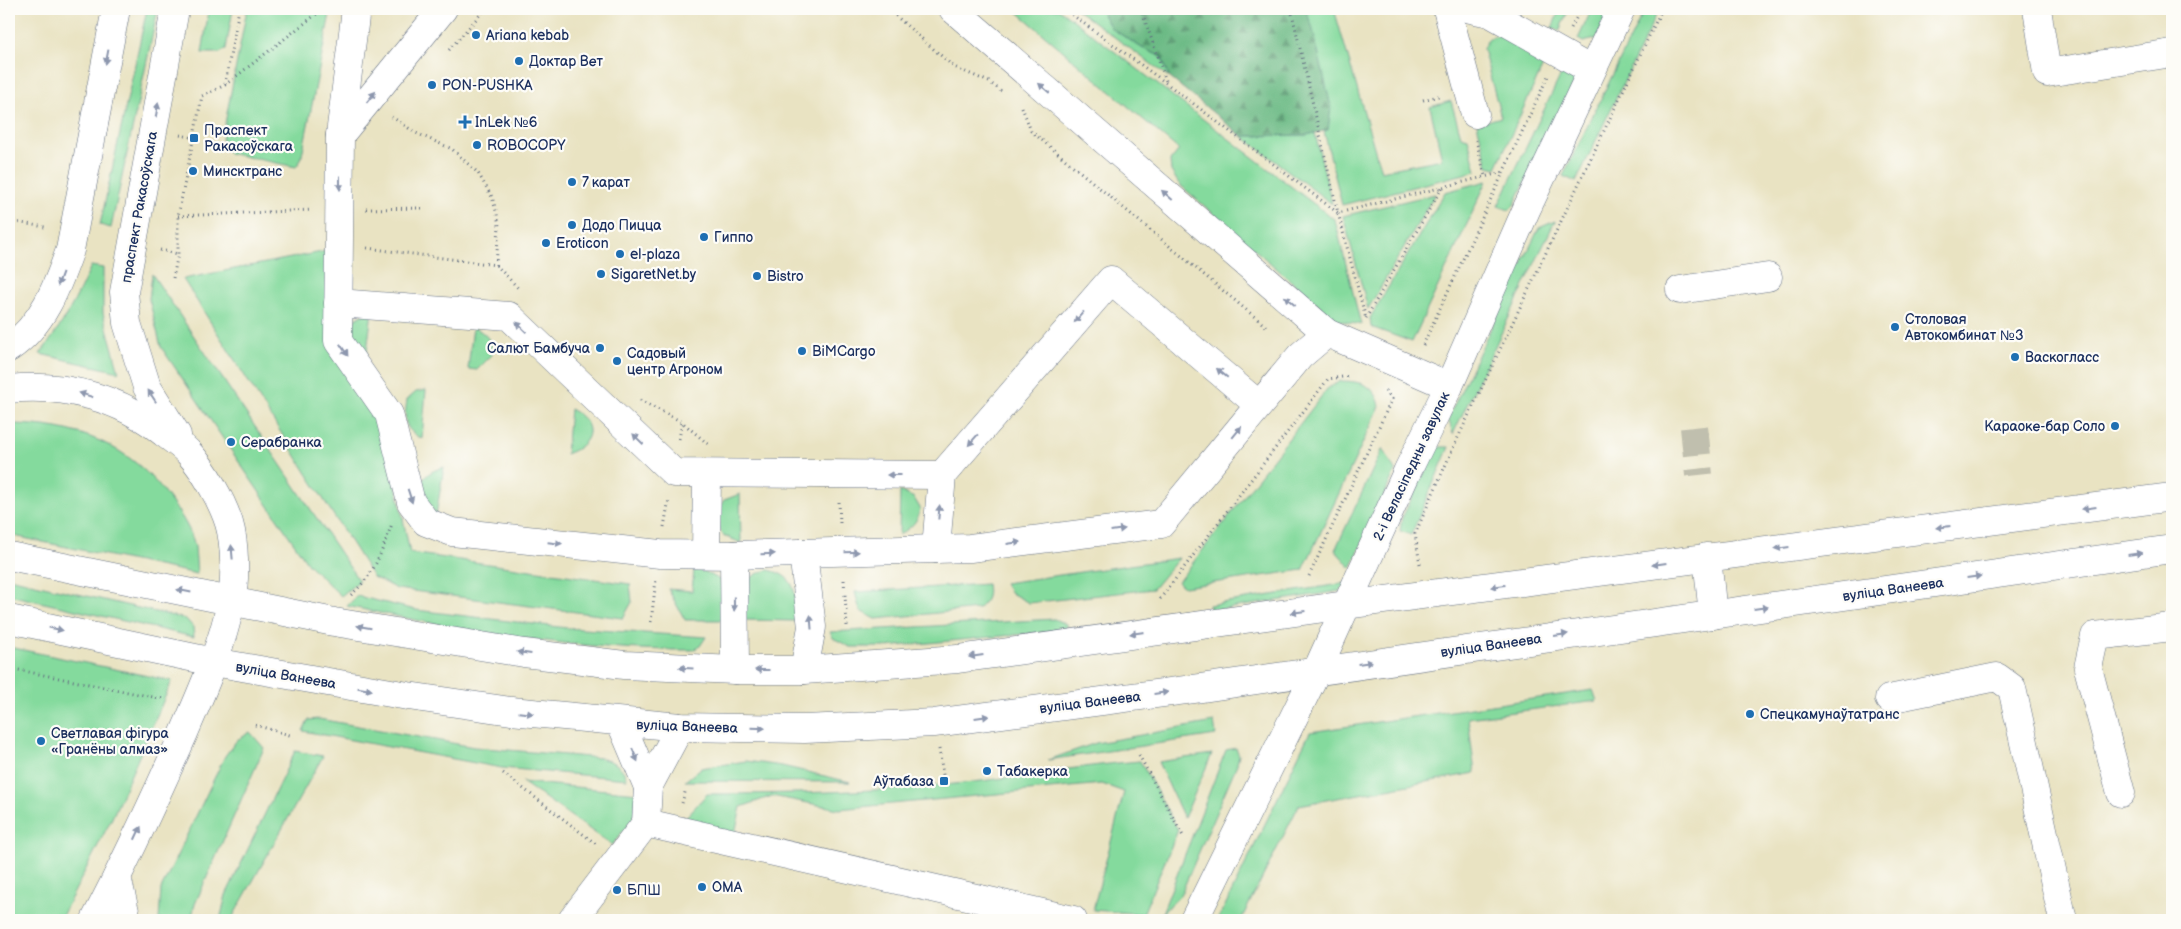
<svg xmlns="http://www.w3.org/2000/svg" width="2181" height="929" viewBox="0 0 2181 929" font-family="'Balsamiq Sans',sans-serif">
	<defs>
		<pattern id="forest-firs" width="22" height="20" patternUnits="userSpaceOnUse" patternTransform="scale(1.25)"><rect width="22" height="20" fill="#6bba84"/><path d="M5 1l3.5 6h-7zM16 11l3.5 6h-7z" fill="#57986f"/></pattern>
	</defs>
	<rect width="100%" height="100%" fill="#fdfcf7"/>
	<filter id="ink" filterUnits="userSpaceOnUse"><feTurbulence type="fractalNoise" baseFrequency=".02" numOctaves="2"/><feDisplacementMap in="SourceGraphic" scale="10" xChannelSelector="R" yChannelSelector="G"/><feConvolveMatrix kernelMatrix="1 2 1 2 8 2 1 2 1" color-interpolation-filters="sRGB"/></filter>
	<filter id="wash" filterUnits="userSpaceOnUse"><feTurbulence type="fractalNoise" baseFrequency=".0096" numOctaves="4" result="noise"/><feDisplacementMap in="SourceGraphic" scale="20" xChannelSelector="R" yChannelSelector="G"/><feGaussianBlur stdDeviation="1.12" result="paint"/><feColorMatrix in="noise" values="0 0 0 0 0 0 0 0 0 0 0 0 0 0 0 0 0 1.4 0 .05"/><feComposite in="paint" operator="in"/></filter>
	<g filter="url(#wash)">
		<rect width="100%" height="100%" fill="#e9e3c2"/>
		<g fill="#84da9d" stroke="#50847e">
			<path d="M147,9H158L111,228L100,225Z"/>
			<path d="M209,9H233L226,49L220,53H202Z"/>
			<path d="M247,9H331L301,160L296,167L228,153L222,139Z"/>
			<path d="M1014,9H1059L1335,220L1361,325L1336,320L1179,184L1171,171L1170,161L1179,150Z"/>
			<path d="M1076,9H1100L1111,28L1142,48L1162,57L1169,77Z"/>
			<path d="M1305,9H1334L1381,171L1442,159L1430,107L1451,101L1461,136L1468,138L1476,171L1342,205L1324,131L1328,129C1322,89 1320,47 1305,9Z"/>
			<path d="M1560,9H1569L1559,31L1552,28Z"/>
			<path d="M1592,9H1614L1596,39L1583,42L1578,39Z"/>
			<path d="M1645,9H1659L1576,182L1563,176Z"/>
			<path d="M1509,34L1548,55L1496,168L1488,166L1477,124L1501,117L1483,49C1487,36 1497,35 1509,34Z"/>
			<path d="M1565,66L1576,79L1513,207L1509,210L1498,206Z"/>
			<path d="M1315,133L1332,204L1242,136L1306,135Z"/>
			<path d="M1487,181L1412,342L1371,327L1370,318L1445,192Z"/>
			<path d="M1435,194L1368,309L1343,216Z"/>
			<path d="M1555,221L1453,434L1448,418L1539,228Z"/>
			<path d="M327,251L333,346L383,421L410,553L630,584L632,602L623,618L397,589L373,577L183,279Z"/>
			<path d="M91,266L103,268V313L119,372L40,354C62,326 77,298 91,266Z"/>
			<path d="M152,274L359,581L341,596L308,564L161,347L149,299Z"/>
			<path d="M372,311L366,359C352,338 339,321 372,311Z"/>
			<path d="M473,327C486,333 493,341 492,355L477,370L468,369Z"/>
			<path d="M1339,381C1360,381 1375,384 1380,406L1303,570L1184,587L1178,582L1327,389Z"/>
			<path d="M426,390L422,439C403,428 404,421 407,400L416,392Z"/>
			<path d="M570,409C598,423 594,444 566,454Z"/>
			<path d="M9,424C76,424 131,444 170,500C180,513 192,531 195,547C196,556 196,565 197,574L9,535Z"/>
			<path d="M1437,447H1449L1411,535L1400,531L1402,518Z"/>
			<path d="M1383,448L1395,471L1351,568L1335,550Z"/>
			<path d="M444,467L436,515L419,491C422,476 430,471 444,467Z"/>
			<path d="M900,491L914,498L920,508C918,523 911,527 899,535Z"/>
			<path d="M740,494L741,543L723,535L717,525L716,513L724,500Z"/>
			<path d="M1179,558L1153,589L1029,603L1011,593L1004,583Z"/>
			<path d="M694,570L704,571L720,580L723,590L724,620H685L668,589L692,591Z"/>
			<path d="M769,570C799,577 795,595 796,621L744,620C744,595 739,576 769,570Z"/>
			<path d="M9,578L186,619L193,627L194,637L9,595Z"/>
			<path d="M1346,583L1340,591L1211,611L1209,605Z"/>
			<path d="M987,584C989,596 987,601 978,609L876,619L860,611L855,592Z"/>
			<path d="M357,596L416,610L567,628L706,637L700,646L693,650C577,651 460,630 347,606Z"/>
			<path d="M1054,619L1066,624L1067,630L886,647H850L833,638L830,632Z"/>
			<path d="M9,647L172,681L112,818L60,920H9Z"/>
			<path d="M1593,690L1597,701L1468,718L1475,773L1299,805L1241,920H1218L1310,732Z"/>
			<path d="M319,719L474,747L600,758C614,762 622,765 627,779L502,768L303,731L308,720Z"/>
			<path d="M1214,722L1216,735L1048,760L1096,743Z"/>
			<path d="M250,732L264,748L195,904L191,920H159L161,889L225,756L237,740Z"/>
			<path d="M1236,748L1239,755L1237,764L1180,896L1162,913L1226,750Z"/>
			<path d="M295,751L323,756L231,920H220L226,895Z"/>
			<path d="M1212,754L1184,818L1158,762Z"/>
			<path d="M746,761L782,766L850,782L685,781L701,768Z"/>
			<path d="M1140,761L1178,830L1143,914L1093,910L1124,792L1102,784L839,809L772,796L741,807L735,833L683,824L686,817L707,794C786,794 866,792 945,785C1010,779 1075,766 1140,761Z"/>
			<path d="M522,782L638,793L633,819L612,845Z"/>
		</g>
		<path fill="url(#forest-firs)" stroke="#437471" d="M1100,9H1305L1312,26L1331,107L1328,130L1306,135L1242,136L1169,77L1162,57L1142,48L1111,28Z"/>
	</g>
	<g filter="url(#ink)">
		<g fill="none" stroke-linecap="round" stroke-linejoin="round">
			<path stroke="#c0bfae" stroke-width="28" stroke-dasharray="28 14" stroke-linecap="butt" d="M1694,427L1699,475"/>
			<g stroke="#636e81" stroke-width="29">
				<g id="minor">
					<path d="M356,9L340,135L338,341L389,414L411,502L426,522L452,532L660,554L734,555L970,548L1161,524L1300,356L1327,333"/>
					<path d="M953,9L1327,333L1449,386"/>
					<path d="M1447,9L1475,114"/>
					<path d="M1471,9L1490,13L1591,70"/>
					<path d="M2037,9L2047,73L2172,53"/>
					<path d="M340,135L443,9"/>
					<path d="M1680,290L1768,277"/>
					<path d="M338,303L509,316L674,473L942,475"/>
					<path d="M936,549L942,475L1111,280L1259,405"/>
					<path d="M803,553L812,627L804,670"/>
					<path d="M706,554L707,475"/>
					<path d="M734,555L735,670"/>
					<path d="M1707,557L1713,615"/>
					<path d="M1889,699L1997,677L2012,688L2063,920"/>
					<path d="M621,723L648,787"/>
					<path d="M2121,793L2088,668L2095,636L2172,627"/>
					<path d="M646,823L1073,920"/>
					<path d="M572,920L646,823L648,787L680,727"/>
					<path d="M1194,920L1317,670L1407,472L1449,386L1527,208L1621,9"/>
				</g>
			</g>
			<g stroke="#636e81" stroke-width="29">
				<g id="major">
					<path d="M175,9L124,292L127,323L147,387L177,435"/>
					<path d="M9,348C43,325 57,287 70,250L116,9"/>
					<path d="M9,389C64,383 121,398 164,433C172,439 181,445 188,452C204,469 222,501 229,523C235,543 236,581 231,602C222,647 202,691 184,733C156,796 127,859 95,920"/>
					<path d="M9,556L334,622L524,653L624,665L735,670H804L958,659L1346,605L2172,497"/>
					<path d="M9,619L214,662L408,696L511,711L680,727L805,729L934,723L1201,688L2172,549"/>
					<path d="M117,877L127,920"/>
				</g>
			</g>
			<g stroke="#636e81" stroke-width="3" stroke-dasharray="1 4" stroke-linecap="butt">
				<path d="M888,9L954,67L989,82L1001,91"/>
				<path d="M1064,9L1166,83L1338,213L1504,172"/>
				<path d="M1141,9L1166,81"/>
				<path d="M1291,9L1338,213L1366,319"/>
				<path d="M1571,28L1581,9"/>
				<path d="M449,50L485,9"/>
				<path d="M225,84L239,9"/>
				<path d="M1423,100L1442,95"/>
				<path d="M1022,107L1031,131L1268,328"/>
				<path d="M180,135L194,138"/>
				<path d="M1476,140L1485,176"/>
				<path d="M366,209L423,208"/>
				<path d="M178,216L312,210"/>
				<path d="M9,221L45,227"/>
				<path d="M367,248L496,265L499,226L497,214L492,197L478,173L452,149L416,133L392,117"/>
				<path d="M160,250L178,254"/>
				<path d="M496,265L518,288"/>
				<path d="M173,278L178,254V216L202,96L225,85L323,9"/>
				<path d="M1366,318L1443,186"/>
				<path d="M1423,345L1548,76"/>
				<path d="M640,400L682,422L708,444"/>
				<path d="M679,439L682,423"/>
				<path d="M839,502L840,523"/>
				<path d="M664,527L669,499"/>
				<path d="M1420,564L1415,534L1454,446L1662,9"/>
				<path d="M1309,576L1392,399L1385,391"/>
				<path d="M844,580L847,626"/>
				<path d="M351,595C375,574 381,553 392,524"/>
				<path d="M1160,599L1328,379L1350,376"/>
				<path d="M651,622L656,580"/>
				<path d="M9,668L163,699"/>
				<path d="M255,725L293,736"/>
				<path d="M939,749L944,781"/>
				<path d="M1139,755L1183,836"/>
				<path d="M503,773L596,844"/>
				<path d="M682,803L686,789"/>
			</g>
			<use href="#minor" stroke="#fff" stroke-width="28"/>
			<use href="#major" stroke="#fff" stroke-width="28"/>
		</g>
		<defs><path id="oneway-solid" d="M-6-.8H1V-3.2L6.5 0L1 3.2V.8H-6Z" transform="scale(1.25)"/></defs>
		<g fill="#8d97ae">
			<use href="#oneway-solid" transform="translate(107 57) rotate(101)"/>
			<use href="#oneway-solid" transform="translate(1044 88) rotate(-139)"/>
			<use href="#oneway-solid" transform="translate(371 97) rotate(-51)"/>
			<use href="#oneway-solid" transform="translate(157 110) rotate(-80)"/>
			<use href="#oneway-solid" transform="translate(340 183) rotate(90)"/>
			<use href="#oneway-solid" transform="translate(1167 195) rotate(-139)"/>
			<use href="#oneway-solid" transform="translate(60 279) rotate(110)"/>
			<use href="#oneway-solid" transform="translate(1290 301) rotate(-139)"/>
			<use href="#oneway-solid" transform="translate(1079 317) rotate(131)"/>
			<use href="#oneway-solid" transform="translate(521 327) rotate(-136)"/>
			<use href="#oneway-solid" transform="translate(344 350) rotate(57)"/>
			<use href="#oneway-solid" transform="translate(1222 373) rotate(-140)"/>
			<use href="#oneway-solid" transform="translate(86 395) rotate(-163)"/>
			<use href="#oneway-solid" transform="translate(152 396) rotate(-123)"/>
			<use href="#oneway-solid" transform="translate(1237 432) rotate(-51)"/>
			<use href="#oneway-solid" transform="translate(638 439) rotate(-136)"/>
			<use href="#oneway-solid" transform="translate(973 440) rotate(131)"/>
			<use href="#oneway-solid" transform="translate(894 475) rotate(-180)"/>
			<use href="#oneway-solid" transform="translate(410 496) rotate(72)"/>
			<use href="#oneway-solid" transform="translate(2089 508) rotate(172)"/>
			<use href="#oneway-solid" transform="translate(939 512) rotate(-85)"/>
			<use href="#oneway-solid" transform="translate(1943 527) rotate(173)"/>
			<use href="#oneway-solid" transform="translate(1118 530) rotate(-8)"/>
			<use href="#oneway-solid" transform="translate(555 543) rotate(6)"/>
			<use href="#oneway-solid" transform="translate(1014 543) rotate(-7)"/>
			<use href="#oneway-solid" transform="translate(1782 548) rotate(173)"/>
			<use href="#oneway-solid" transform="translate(232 552) rotate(-95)"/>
			<use href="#oneway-solid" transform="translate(852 552) rotate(-2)"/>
			<use href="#oneway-solid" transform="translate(768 554) rotate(-1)"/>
			<use href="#oneway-solid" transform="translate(2135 554) rotate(-8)"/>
			<use href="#oneway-solid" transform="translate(1659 564) rotate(172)"/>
			<use href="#oneway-solid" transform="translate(1974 577) rotate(-8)"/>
			<use href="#oneway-solid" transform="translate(1498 586) rotate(172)"/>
			<use href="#oneway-solid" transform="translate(184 591) rotate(-169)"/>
			<use href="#oneway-solid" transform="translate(734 604) rotate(89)"/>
			<use href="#oneway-solid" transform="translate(1761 608) rotate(-8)"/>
			<use href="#oneway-solid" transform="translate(1298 612) rotate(172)"/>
			<use href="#oneway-solid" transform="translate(811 622) rotate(-94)"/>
			<use href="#oneway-solid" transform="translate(364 627) rotate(-170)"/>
			<use href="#oneway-solid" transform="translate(56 629) rotate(12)"/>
			<use href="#oneway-solid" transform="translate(1137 633) rotate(173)"/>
			<use href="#oneway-solid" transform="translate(1561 635) rotate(-8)"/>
			<use href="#oneway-solid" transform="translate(524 653) rotate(-172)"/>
			<use href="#oneway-solid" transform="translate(976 656) rotate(172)"/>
			<use href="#oneway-solid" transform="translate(1365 663) rotate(-8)"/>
			<use href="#oneway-solid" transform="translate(686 668) rotate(-177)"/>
			<use href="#oneway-solid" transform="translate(762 670) rotate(180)"/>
			<use href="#oneway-solid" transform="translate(365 689) rotate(10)"/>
			<use href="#oneway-solid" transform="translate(1161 693) rotate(-7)"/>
			<use href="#oneway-solid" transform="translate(526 713) rotate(6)"/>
			<use href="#oneway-solid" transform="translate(982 717) rotate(-8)"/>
			<use href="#oneway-solid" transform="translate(758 728) rotate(1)"/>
			<use href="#oneway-solid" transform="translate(635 755) rotate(67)"/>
			<use href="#oneway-solid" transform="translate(138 833) rotate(-65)"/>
		</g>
	</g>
	<g fill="#1f6fb2" stroke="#fdfcf7" stroke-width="2">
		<circle cx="476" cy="35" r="5"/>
		<circle cx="519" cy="61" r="5"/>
		<circle cx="432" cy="85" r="5"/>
		<path d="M462.5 114.5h5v5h5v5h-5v5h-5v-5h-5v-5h5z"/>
		<rect x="189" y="133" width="10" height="10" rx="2.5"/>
		<circle cx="477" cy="145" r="5"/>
		<circle cx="193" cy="171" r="5"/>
		<circle cx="572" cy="182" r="5"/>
		<circle cx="572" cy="225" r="5"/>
		<circle cx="704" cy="237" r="5"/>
		<circle cx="546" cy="243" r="5"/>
		<circle cx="620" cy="254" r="5"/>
		<circle cx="601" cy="274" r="5"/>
		<circle cx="757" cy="276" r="5"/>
		<circle cx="1895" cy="327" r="5"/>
		<circle cx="600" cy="348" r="5"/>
		<circle cx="802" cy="351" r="5"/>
		<circle cx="2015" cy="357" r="5"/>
		<circle cx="617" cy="361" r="5"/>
		<circle cx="2115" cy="426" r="5"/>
		<circle cx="231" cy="442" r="5"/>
		<circle cx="1750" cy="714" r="5"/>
		<circle cx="41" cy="741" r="5"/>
		<circle cx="987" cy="771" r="5"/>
		<rect x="939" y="776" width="10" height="10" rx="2.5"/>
		<circle cx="702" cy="887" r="5"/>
		<circle cx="617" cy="890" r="5"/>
	</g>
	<g text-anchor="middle" stroke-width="4.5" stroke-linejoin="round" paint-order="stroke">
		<g font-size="14" fill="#1b2f5e" stroke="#fdfcf7" text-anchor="start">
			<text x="486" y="40">Ariana kebab</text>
			<text x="529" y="66">Доктар Вет</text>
			<text x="442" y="90">PON-PUSHKA</text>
			<text x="475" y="127">InLek №6</text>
			<text x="204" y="135">Праспект<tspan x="204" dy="16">Ракасоўскага</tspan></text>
			<text x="487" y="150">ROBOCOPY</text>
			<text x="203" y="176">Минсктранс</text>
			<text x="582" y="187">7 карат</text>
			<text x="582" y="230">Додо Пицца</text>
			<text x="714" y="242">Гиппо</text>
			<text x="556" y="248">Eroticon</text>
			<text x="630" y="259">el-plaza</text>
			<text x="611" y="279">SigaretNet.by</text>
			<text x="767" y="281">Bistro</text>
			<text x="1905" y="324">Столовая<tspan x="1905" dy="16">Автокомбинат №3</tspan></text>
			<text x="590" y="353" text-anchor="end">Салют Бамбуча</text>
			<text x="812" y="356">BiMCargo</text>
			<text x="627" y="358">Садовый<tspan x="627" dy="16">центр Агроном</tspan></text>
			<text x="2025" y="362">Васкогласс</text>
			<text x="2105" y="431" text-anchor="end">Караоке-бар Соло</text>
			<text x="241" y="447">Серабранка</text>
			<text x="1760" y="719">Спецкамунаўтатранс</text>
			<text x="51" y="738">Светлавая фігура<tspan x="51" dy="16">«Гранёны алмаз»</tspan></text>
			<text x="997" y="776">Табакерка</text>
			<text x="934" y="786" text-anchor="end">Аўтабаза</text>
			<text x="712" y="892">ОМА</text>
			<text x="627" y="895">БПШ</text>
		</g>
		<g font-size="14" fill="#1b2f5e" stroke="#fdfcf7">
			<text transform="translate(139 207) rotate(-80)" y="5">праспект Ракасоўскага</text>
			<text transform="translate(1411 466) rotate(-65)" y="5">2-і Веласіпедны завулак</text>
			<text transform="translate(1893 589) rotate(-8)" y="5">вуліца Ванеева</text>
			<text transform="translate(1491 645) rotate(-8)" y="5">вуліца Ванеева</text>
			<text transform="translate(286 675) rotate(10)" y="5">вуліца Ванеева</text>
			<text transform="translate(1090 702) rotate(-7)" y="5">вуліца Ванеева</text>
			<text transform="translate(687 726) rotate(2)" y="5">вуліца Ванеева</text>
		</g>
	</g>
	<rect width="2181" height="929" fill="none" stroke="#fdfcf7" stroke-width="30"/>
</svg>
